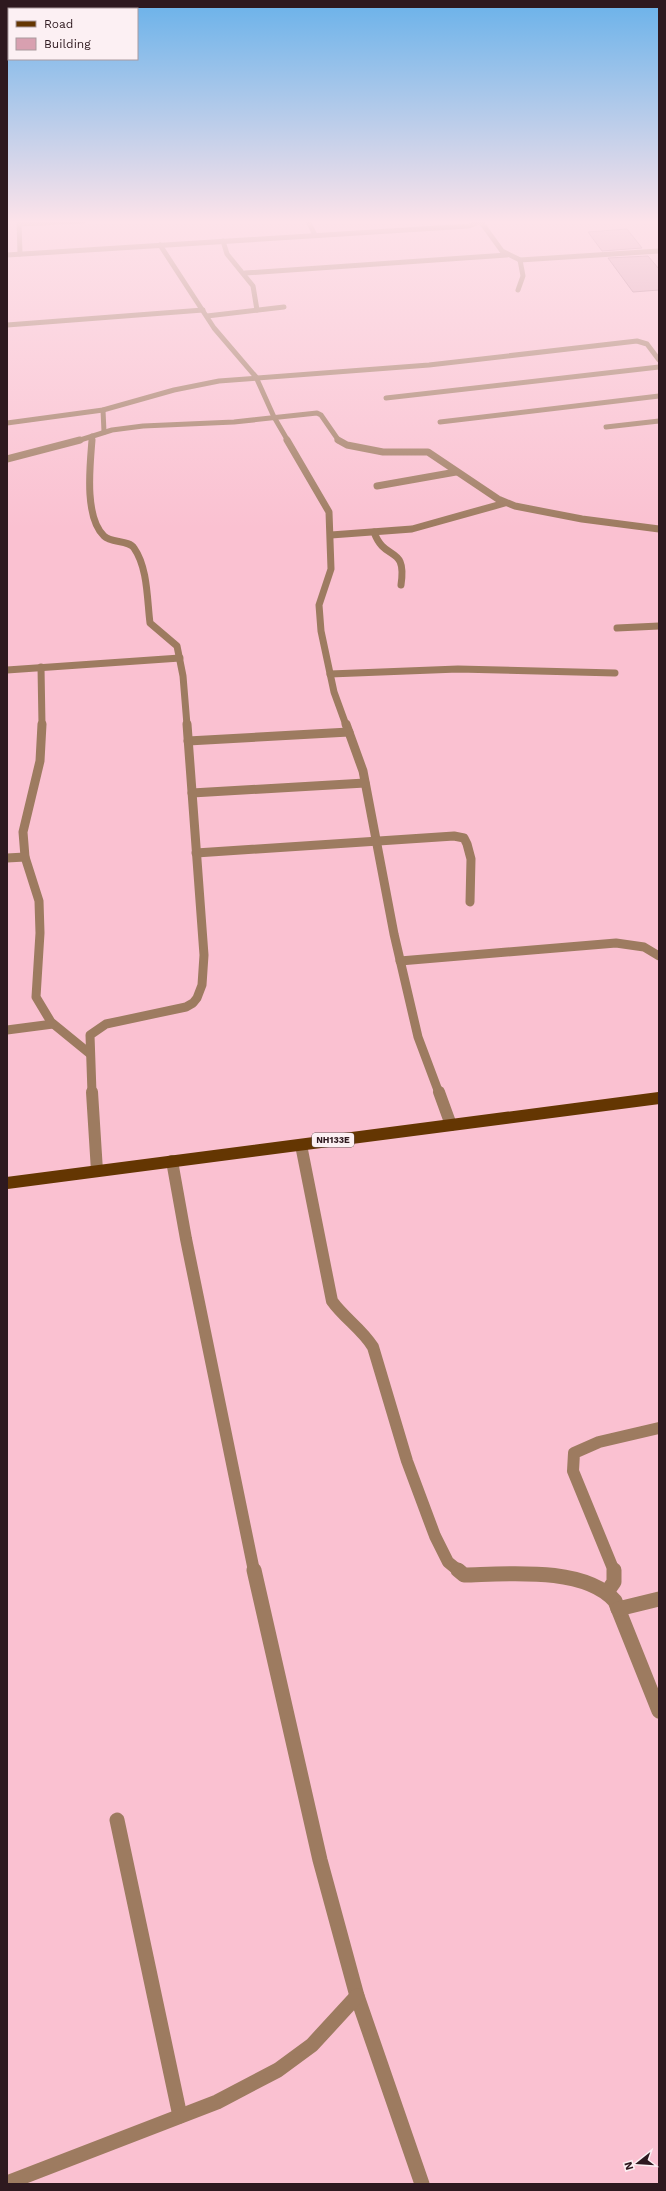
<svg xmlns="http://www.w3.org/2000/svg" width="666" height="2191" viewBox="0 0 666 2191" font-family="'Work Sans',sans-serif">
	<rect width="100%" height="100%" fill="#fac1d1"/>
	<g fill="#d8a0b0" stroke="#ac7786">
		<path d="M627,229L642,248L602,251L588,232Z"/>
		<path d="M648,256L659,269V290L633,292L608,258Z"/>
	</g>
	<g fill="none" stroke-linecap="round" stroke-linejoin="round">
		<g stroke="#9d7b60" stroke-width="5">
			<path d="M19,221L20,254"/>
			<path d="M308,221L315,235"/>
			<path d="M481,222L502,251L520,260L659,251"/>
			<path d="M19,224L83,221"/>
			<path d="M223,241L227,254L253,286L257,310"/>
			<path d="M160,245L214,328L256,377L274,417L288,441"/>
			<path d="M7,255L469,226L482,221"/>
			<path d="M245,273L507,255"/>
			<path d="M518,290L523,276L520,260"/>
			<path d="M207,316L284,307"/>
			<path d="M7,325L203,310"/>
			<path d="M386,398L659,367"/>
			<path d="M103,410L104,432"/>
			<path d="M440,422L659,396"/>
			<path d="M7,423L103,410L174,390L219,381L429,365L637,341L647,344L659,360"/>
			<path d="M606,427L659,421"/>
			<path d="M77,441L112,430L143,426L234,422L317,413L321,415L339,441"/>
			<path d="M92,441V436"/>
		</g>
		<g stroke="#9d7b60" stroke-width="7">
			<path d="M92,440C90,465 84,517 104,536C111,543 129,540 134,548C148,568 147,600 150,623L177,646L183,676L187,725"/>
			<path d="M287,440L329,512L331,569L319,605L321,631L334,692L346,725"/>
			<path d="M338,440L347,445L383,452H428L498,499L515,506L582,519L659,529"/>
			<path d="M7,459L80,440"/>
			<path d="M377,486L456,472"/>
			<path d="M374,532C385,563 407,544 401,585"/>
			<path d="M331,535L412,529L505,503"/>
			<path d="M617,628L659,626"/>
			<path d="M41,667L42,725"/>
			<path d="M7,670L180,658"/>
			<path d="M330,674L458,669L615,673"/>
		</g>
		<g stroke="#9d7b60" stroke-width="9">
			<path d="M42,724L40,761L23,832L25,857L39,901L40,933L36,997L51,1022L89,1053"/>
			<path d="M346,724L363,771L394,934L418,1037L439,1093"/>
			<path d="M188,741L349,732"/>
			<path d="M192,793L365,783"/>
			<path d="M196,853L454,836L464,838L467,844L471,859L470,902"/>
			<path d="M7,858L25,857"/>
			<path d="M400,961L616,943L644,947L659,956"/>
			<path d="M7,1030L53,1024"/>
			<path d="M92,1093L90,1035L106,1024L186,1007L193,1003L197,998L202,985L204,955L187,724"/>
		</g>
		<g stroke="#9d7b60" stroke-width="12">
			<path d="M92,1092L97,1171"/>
			<path d="M439,1092L451,1125"/>
			<path d="M301,1145L332,1301C344,1318 362,1329 373,1347L407,1461L435,1536L448,1562L459,1571"/>
			<path d="M172,1161L186,1239L254,1571"/>
			<path d="M614,1571L573,1471L574,1453L599,1442L659,1428"/>
		</g>
		<g stroke="#9d7b60" stroke-width="15">
			<path d="M254,1570L320,1860L357,1996L422,2184"/>
			<path d="M458,1570L464,1575C507,1574 584,1566 615,1601L659,1711"/>
			<path d="M607,1592L614,1582V1570"/>
			<path d="M618,1609L659,1599"/>
			<path d="M117,1820L180,2116"/>
			<path d="M7,2183L217,2102L278,2070L312,2045L357,1996"/>
		</g>
		<path stroke="#643602" stroke-width="12" d="M7,1183L659,1098"/>
	</g>
	<linearGradient id="sky" x2="0" y2="1"><stop stop-color="#6ab2ea"/><stop offset="0.42" stop-color="#fde3ea"/><stop offset="1" stop-color="#fde3ea" stop-opacity="0"/></linearGradient>
	<rect width="666" height="528" fill="url(#sky)"/>
	<g text-anchor="middle" stroke-width="3" stroke-linejoin="round" paint-order="stroke">
		<rect fill="#fcf0f3" stroke="#6c5a5f" stroke-width="1" x="312" y="1133" width="42" height="14" rx="3"/>
		<g font-size="9" font-weight="bold" fill="#2e191f">
			<text x="333" y="1143">NH133E</text>
		</g>
	</g>
	<rect width="666" height="2191" fill="none" stroke="#2e191f" stroke-width="16"/>
	<rect x="8" y="8" width="130" height="52" fill="#fcf0f3" stroke="#aa9a9e"/>
	<rect x="16" y="21" width="20" height="6" fill="#643602" stroke="#aa9a9e"/>
	<text x="44" y="28" font-size="12" fill="#2e191f">Road</text>
	<rect x="16" y="38" width="20" height="12" fill="#d8a0b0" stroke="#aa9a9e"/>
	<text x="44" y="48" font-size="12" fill="#2e191f">Building</text>
	<g transform="translate(638 2163) rotate(253)" stroke="#fcf0f3" stroke-width="3" paint-order="stroke">
	<path d="M0-3L7 15L0 10L-7 15Z" fill="#2e191f"/>
	<text y="-6" font-size="11" font-weight="bold" text-anchor="middle" fill="#2e191f">N</text>
	</g>
</svg>
